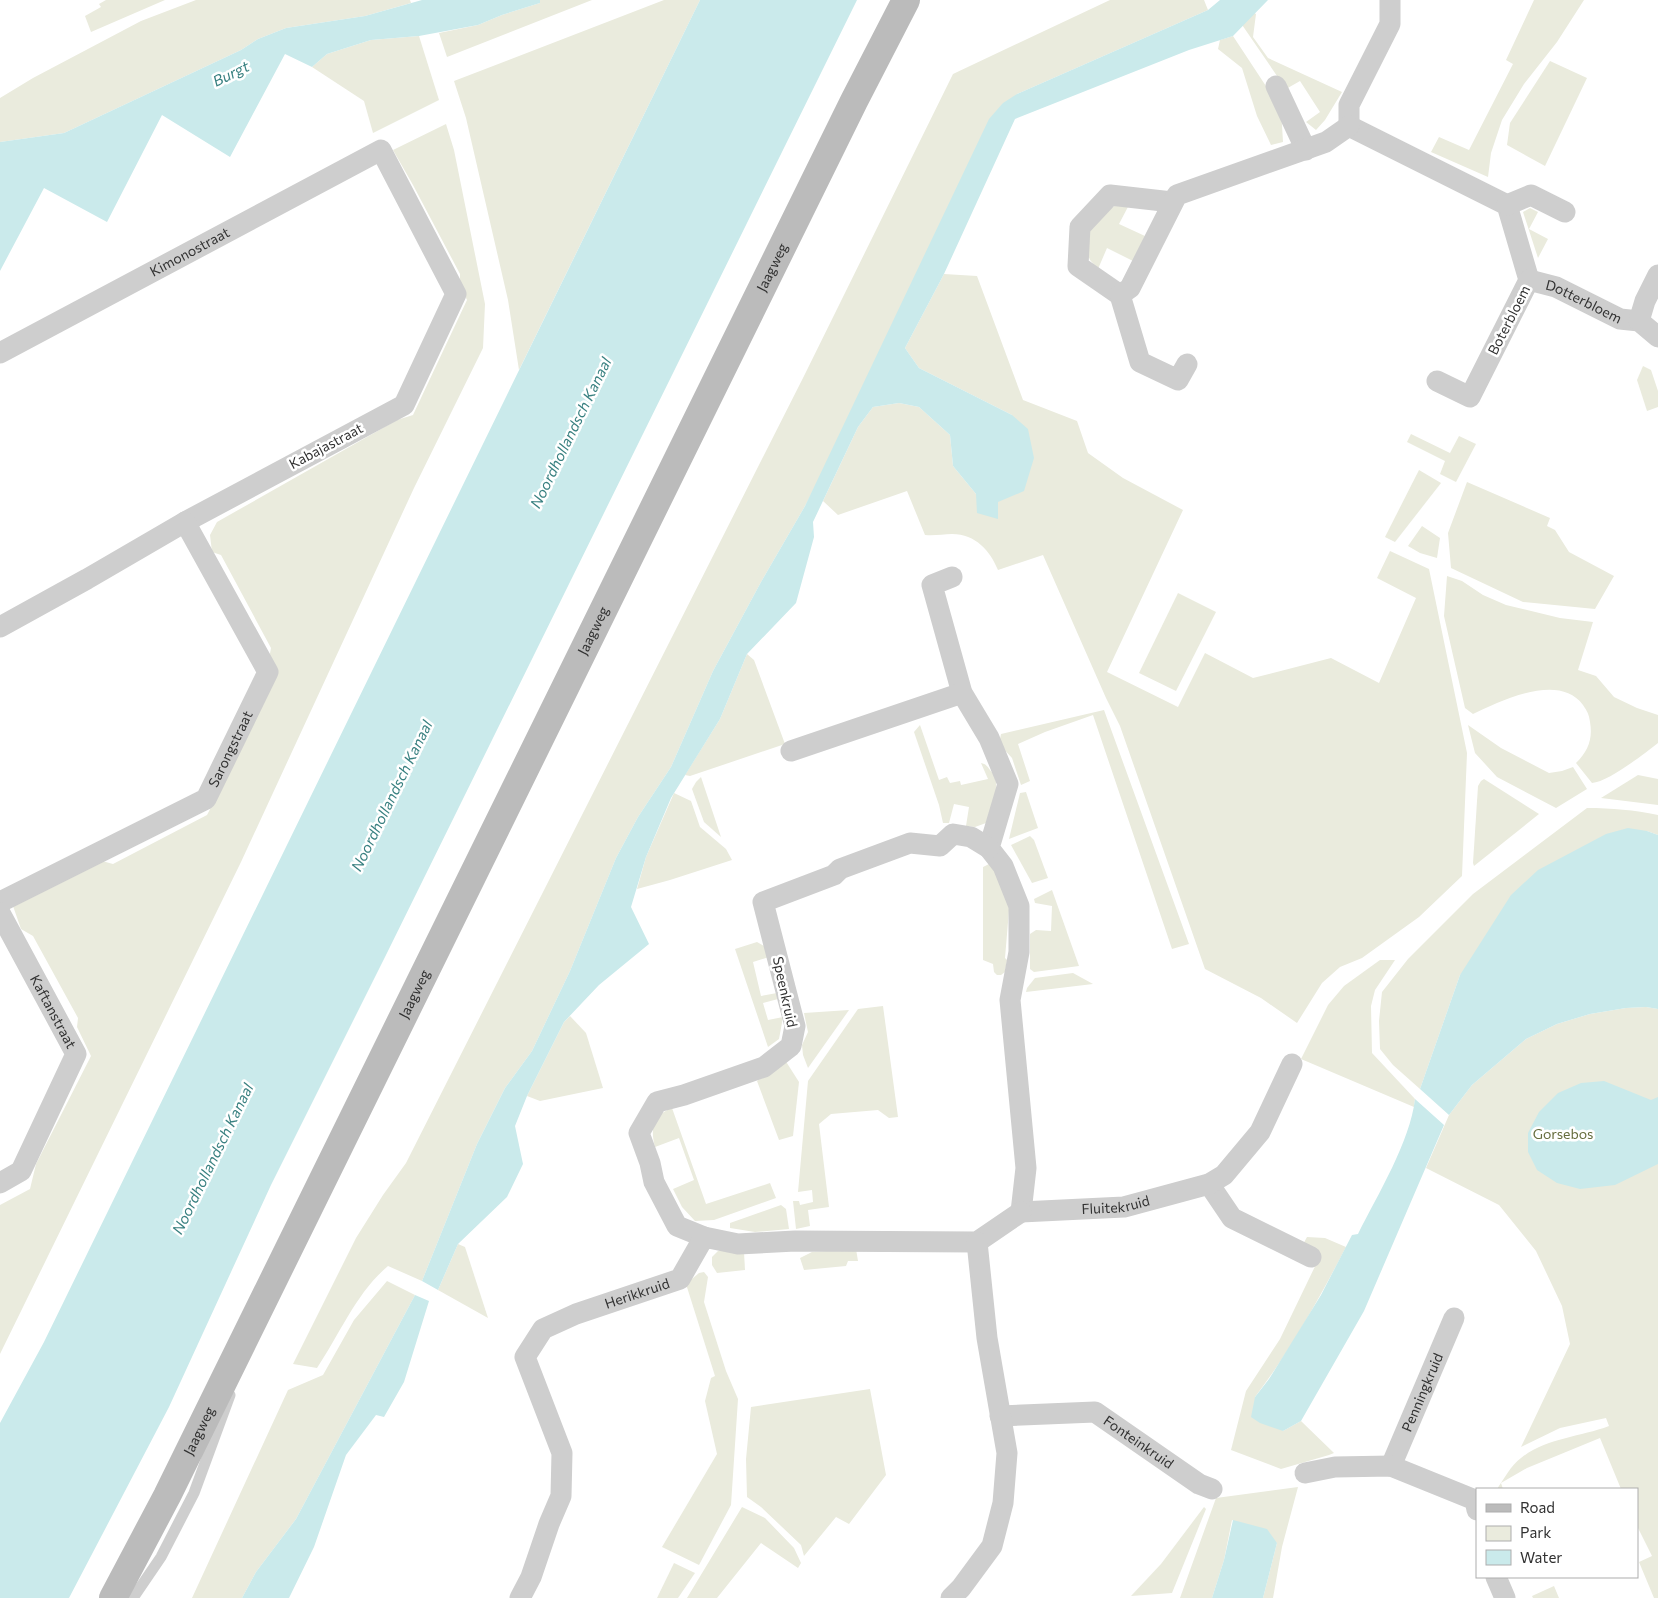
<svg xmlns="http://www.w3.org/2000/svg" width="1658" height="1598" viewBox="0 0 1658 1598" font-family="Commissioner,sans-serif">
	<rect width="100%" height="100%" fill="#fff"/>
	<g fill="#eaebdd">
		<path d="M106,0H165L91,32L85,16L101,7L99,4Z"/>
		<path d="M196,0H410L411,3L365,16L286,28L258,39L241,50L64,133L0,142V98L33,78L141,21Z"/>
		<path d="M540,0H592L447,57L439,33L478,25L502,15L540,3Z"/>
		<path d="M664,0H700L519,370L508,300L466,118L454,81Z"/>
		<path d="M1110,0H1204L1208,10L1017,94L805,506L761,582L713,671L671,767L638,817L616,858L570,971L532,1051L505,1088L477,1144L422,1281L388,1266C356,1293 340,1334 317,1368L293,1364L356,1238L383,1195L406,1163L804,376L953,74Z"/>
		<path d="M1225,0H1234L1256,14L1253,37L1268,58L1342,92L1325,120L1316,130L1306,122L1320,112L1300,81L1286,89Z"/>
		<path d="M1534,0H1584L1557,42L1524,84L1502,120L1491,153L1488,177L1431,152L1439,137L1469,150L1513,64L1506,60Z"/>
		<path d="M419,36L439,100L373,133L364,101L312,67L327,54L371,40Z"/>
		<path d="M1233,36L1281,109L1283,142L1271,145L1257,116L1242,68L1218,49L1220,40Z"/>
		<path d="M1550,61L1587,78L1545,166L1507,145L1510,123Z"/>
		<path d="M446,124L454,150L485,304L483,348L414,488L241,862L0,1354V1205L30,1189L36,1164L91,1056L77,1027L78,1018L33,936L21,929L13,906L102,861L113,864L207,815L231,769L269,659L271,648L221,555L212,552L210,535L217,522L397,420L413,415L467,300L460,285V274L413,185L393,150Z"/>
		<path d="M1121,202L1130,203L1119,224L1145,236L1133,261L1107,248L1098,269L1090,260L1086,250L1087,236L1100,215Z"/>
		<path d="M1530,208L1538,212L1529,229L1548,239L1538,258L1523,212Z"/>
		<path d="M944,274L977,276L1023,400L1077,421L1088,453L1123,478L1183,510L1107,672L1178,707L1205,653L1253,678L1331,658L1379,683L1416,598L1377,578L1390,551L1429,569L1467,753L1462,876L1419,917L1362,958L1340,967L1322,983L1297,1023L1261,998L1205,969L1120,726L1106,698L1043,555L998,570C990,551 976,534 952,534C943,534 935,536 925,535L907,491L838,515L823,501L858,427L873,407L899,403L919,407L950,435L953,466L976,494L998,502L1012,415L919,368L905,348Z"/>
		<path d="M1643,366L1651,370L1658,391V407L1647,411L1637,380Z"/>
		<path d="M1411,434L1450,453L1459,436L1476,444L1456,482L1440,474L1445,461L1407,442Z"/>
		<path d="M1419,470L1441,483L1395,542L1385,537Z"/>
		<path d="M1467,482L1550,518L1547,526L1555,530L1569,552L1614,576L1595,609L1523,602L1451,568L1448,533Z"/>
		<path d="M1422,526L1440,538L1437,558L1420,553L1408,546Z"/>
		<path d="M1447,576L1462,581L1483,595L1506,605L1560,618L1593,622L1578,670L1596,676L1614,697L1637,708L1658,715V743C1644,754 1608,782 1592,783L1576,763C1588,751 1593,739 1590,722C1589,714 1587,711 1583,705C1559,672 1501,701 1473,714L1465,708L1444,616Z"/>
		<path d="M1178,593L1216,612L1176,691L1139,673Z"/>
		<path d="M747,654L754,660L785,744L690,776L685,775L720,719Z"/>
		<path d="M1104,710L1189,944L1172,949L1093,715L1045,732L1018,744L1030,781L1021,785L1012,758L999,744L1001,734Z"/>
		<path d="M920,725L939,780L947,777L950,783L960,781L961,785L988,779L981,763C986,764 987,766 990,770C1004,784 991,806 986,823L975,827L966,826L969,807L954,804L949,823H943L939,805L914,732Z"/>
		<path d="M1468,725L1501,748L1549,773L1562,771L1573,767L1587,789L1556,808L1497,777L1475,753Z"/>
		<path d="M1638,775L1658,779V805L1601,798Z"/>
		<path d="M701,777L721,837L704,822L692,789L696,782Z"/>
		<path d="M1484,779L1539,814L1474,866L1473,863L1478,786L1481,781Z"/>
		<path d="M1026,792L1038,828L1009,839L1020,793Z"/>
		<path d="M674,793L691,801L700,827L726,849L732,860L670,880L637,889L646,857Z"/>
		<path d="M1587,808C1612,808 1634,810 1658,815V835L1647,831L1460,975L1420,1089L1393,1065L1380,1049L1379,1021L1382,992L1408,959L1473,894Z"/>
		<path d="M1030,836L1034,840L1048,878L1032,883L1011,845Z"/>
		<path d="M989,864L994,865L1010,898L1005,958L1007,960L1005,972L1001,975H997L994,972L993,964L983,960V867Z"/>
		<path d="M1052,890L1079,966L1034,972L1030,969V934L1036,930L1051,931L1052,906L1035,903L1034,899Z"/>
		<path d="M757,942L766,947L769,957L753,962L761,996L777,993L778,999L763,1003L768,1020L783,1017L779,1039L768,1047L735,949Z"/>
		<path d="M1380,960H1395L1375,990L1371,1006L1372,1053L1415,1099L1414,1107L1301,1059L1328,1005L1344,986Z"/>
		<path d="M1073,973L1093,984L1026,992L1027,988L1035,978Z"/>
		<path d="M883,1006L898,1117L889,1118L878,1110L831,1114L819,1124L829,1207L808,1210L810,1226L796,1229L793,1201H799L800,1205L813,1202L812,1190L798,1192L808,1081L858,1009Z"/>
		<path d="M1646,1007L1658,1009V1598H1654L1639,1562L1652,1556L1637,1526V1489H1621L1600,1438L1527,1468L1501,1483L1503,1489H1497C1504,1479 1511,1465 1521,1458C1546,1438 1580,1437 1609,1426L1606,1418L1560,1428L1521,1447L1570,1344L1562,1306L1536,1251L1499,1205L1426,1168L1449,1115L1472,1085L1526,1039L1557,1024L1590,1014L1626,1008Z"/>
		<path d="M849,1010L808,1068L803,1055L802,1045L808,1032L804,1013Z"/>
		<path d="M570,1016L586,1033L603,1088L540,1101L527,1096L564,1022Z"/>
		<path d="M785,1060L799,1082L793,1136L779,1140L757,1081Z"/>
		<path d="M672,1108L706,1204L770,1183L776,1198L714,1220L695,1221L682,1207L673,1189L694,1180L679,1138L655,1147C650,1128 653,1115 672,1108Z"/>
		<path d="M781,1205L786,1209L789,1229L755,1232L730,1228V1223Z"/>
		<path d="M1307,1237L1325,1238L1346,1247C1319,1299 1290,1351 1255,1397L1283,1431L1301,1421L1334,1453L1329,1455L1281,1469L1231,1450L1246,1391L1280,1339L1320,1256L1301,1248Z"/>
		<path d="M458,1244L465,1247L488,1318L438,1290Z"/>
		<path d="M729,1248L744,1252L745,1270L717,1273L712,1265V1257L718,1251Z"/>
		<path d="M856,1249L858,1261H848L846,1266L804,1270L800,1258L812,1252Z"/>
		<path d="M704,1272L708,1277L704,1302L726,1371L738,1399L731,1505L699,1565L662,1547L717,1454L705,1401L711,1378L715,1376L686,1284L699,1273Z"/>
		<path d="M387,1281L415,1295L296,1519L256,1572L242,1598H192L288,1390L323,1375L354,1320Z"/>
		<path d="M870,1389L886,1475L849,1524L836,1517L804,1556L801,1545L761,1507L747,1497L746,1459L751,1407Z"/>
		<path d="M1298,1487L1282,1547L1273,1598H1263L1277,1543L1232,1520L1224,1560L1212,1598H1180L1216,1498Z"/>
		<path d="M742,1507L765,1518L794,1548L801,1563L798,1568L761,1543L717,1598H687Z"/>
		<path d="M1204,1507L1206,1509L1172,1593L1131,1596L1161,1564Z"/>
		<path d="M674,1563L695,1573L678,1598H657Z"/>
		<path d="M1554,1586L1559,1598H1533L1532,1596Z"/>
	</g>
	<g fill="#caeaeb">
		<path d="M422,0H540V3L502,15L478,25L419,36L371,40L327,54L312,67L285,54L230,157L162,115L107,222L44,188L0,271V142L64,133L241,50L258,39L286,28L365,16Z"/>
		<path d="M700,0H857L386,955L271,1185L169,1407L69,1598H0V1423L44,1342Z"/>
		<path d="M1220,0H1268L1233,36L1189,50L1015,119L944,274L905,348L919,368L1012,415L1028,429L1034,458L1024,491L998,502V519L977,513L976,494L953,466L950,435L919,407L899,403L873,407L858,427L813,522L814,537L796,603L747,654L720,719L671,798L646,857L631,907L649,944L599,985L564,1022L527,1096L515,1126L523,1164L507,1197L458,1244L438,1290L422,1281L477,1144L505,1088L532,1051L570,971L616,858L638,817L671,767L713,671L761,582L805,506L989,119L1003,103L1017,94L1208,10Z"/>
		<path d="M1628,828L1647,831L1658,835V1009L1646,1007L1626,1008L1590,1014L1557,1024L1526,1039L1472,1085L1449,1115L1420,1089L1460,975L1511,895L1538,870L1606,834Z"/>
		<path d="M1604,1081L1651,1100L1658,1097V1164L1615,1185L1580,1189L1557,1183L1537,1170L1528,1152V1133L1539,1112L1558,1093L1581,1083Z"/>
		<path d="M1415,1099L1444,1125L1364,1311L1301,1421L1283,1431L1260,1423L1251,1417L1255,1397L1269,1379L1321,1295L1352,1235L1358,1234C1378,1194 1410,1142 1415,1099Z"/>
		<path d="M415,1295L429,1301L404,1382L384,1417L376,1415L346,1455L314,1547L289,1598H242L256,1572L296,1519Z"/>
		<path d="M1233,1520L1267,1529L1277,1543L1263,1598H1212L1224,1560Z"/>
	</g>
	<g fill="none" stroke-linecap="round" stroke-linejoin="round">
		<path stroke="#cecece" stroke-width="11" d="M133,1598L161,1557L194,1493L230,1395"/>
		<g stroke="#cecece" stroke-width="21">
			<path d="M1276,86L1306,150"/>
			<path d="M1349,126L1507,205L1529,280L1470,397L1437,381"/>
			<path d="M1349,126V105L1390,24V0"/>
			<path d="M1507,205L1531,195L1565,212"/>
			<path id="s1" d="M1529,280L1556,287L1620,319L1639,321L1658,337"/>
			<path d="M1120,295L1078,266L1080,227L1110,195L1172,202"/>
			<path d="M1639,321L1645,301L1658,275"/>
			<path id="s2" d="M0,353L381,150L456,294L404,405L185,522L87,579L0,627"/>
			<path d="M1187,364L1178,380L1140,362L1120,295L1130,288L1177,195L1326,142L1349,126"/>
			<path d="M952,577L932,585L962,693L989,738L1008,784L989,848L1003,866L1019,906V952L1010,1000L1026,1168L1021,1212"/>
			<path d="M791,751L962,693"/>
			<path id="s3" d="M0,902L206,799L268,672L185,522"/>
			<path id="s4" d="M0,913L76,1054L21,1171L0,1183"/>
			<path d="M1209,1184L1232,1218L1311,1257"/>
			<path id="s5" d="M1021,1212L1124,1207L1209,1184L1224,1175L1260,1132L1292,1064"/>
			<path d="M704,1237L677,1226L654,1182L650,1163L639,1133L657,1102L684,1095L764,1067L791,1046L795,1026L763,902L834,875L840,869L910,843L940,846L953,834L971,837L989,848"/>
			<path id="s6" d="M1000,1416L1095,1412L1199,1484L1212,1489"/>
			<path id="s7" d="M1391,1466L1454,1318"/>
			<path d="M1305,1473L1335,1467L1391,1466L1475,1500L1477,1510"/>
			<path d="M1496,1577L1505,1598"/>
			<path id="s8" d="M520,1598L531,1577L549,1524L561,1496L562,1453L525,1357L543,1329L576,1314L680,1279L704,1237L738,1244L795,1241L977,1242L1021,1212"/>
			<path d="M951,1598L961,1588L992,1546L1003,1503L1007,1453L987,1338L977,1242"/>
		</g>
		<path stroke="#bbb" stroke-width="28" id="s9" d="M113,1598L167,1496L854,101L906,0"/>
	</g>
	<g text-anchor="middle" stroke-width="5" stroke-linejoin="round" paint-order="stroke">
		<g font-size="14" fill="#313131" stroke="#fff">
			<text dy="5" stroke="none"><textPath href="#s2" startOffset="215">Kimonostraat</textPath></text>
			<text dy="5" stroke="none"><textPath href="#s9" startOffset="1485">Jaagweg</textPath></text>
			<text dy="5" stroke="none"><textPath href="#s1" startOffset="59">Dotterbloem</textPath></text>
			<text transform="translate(1509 320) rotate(-63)" y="5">Boterbloem</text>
			<text transform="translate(326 446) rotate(-28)" y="5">Kabajastraat</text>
			<text dy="5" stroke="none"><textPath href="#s9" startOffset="1080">Jaagweg</textPath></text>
			<text dy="5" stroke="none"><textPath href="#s3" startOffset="286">Sarongstraat</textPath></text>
			<text transform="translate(785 992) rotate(78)" y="5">Speenkruid</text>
			<text dy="5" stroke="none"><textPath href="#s9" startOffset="675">Jaagweg</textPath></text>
			<text dy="5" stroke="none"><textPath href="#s4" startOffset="112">Kaftanstraat</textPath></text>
			<text dy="5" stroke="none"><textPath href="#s5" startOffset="95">Fluitekruid</textPath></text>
			<text dy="5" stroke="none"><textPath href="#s8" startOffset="390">Herikkruid</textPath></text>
			<text dy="5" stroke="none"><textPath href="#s7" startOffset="80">Penningkruid</textPath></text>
			<text dy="5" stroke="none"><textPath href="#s9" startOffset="188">Jaagweg</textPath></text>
			<text dy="5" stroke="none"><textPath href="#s6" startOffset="148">Fonteinkruid</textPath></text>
		</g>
		<g font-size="14" fill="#666d3e" stroke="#fff">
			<text x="1563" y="1139">Gorsebos</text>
		</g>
		<g font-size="15" font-style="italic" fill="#388080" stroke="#fff">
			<text transform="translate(231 74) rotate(-26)" y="5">Burgt</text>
			<text transform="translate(571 433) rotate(-64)" y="5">Noordhollandsch Kanaal</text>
			<text transform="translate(392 796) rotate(-64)" y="5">Noordhollandsch Kanaal</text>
			<text transform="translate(213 1159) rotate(-64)" y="5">Noordhollandsch Kanaal</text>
		</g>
	</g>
	<rect x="1476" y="1488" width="162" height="90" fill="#ffffff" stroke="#adadad"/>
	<rect x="1486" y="1504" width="25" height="8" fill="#bbbbbb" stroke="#adadad"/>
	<text x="1520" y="1513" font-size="15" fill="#313131">Road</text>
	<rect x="1486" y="1526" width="25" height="15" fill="#eaebdd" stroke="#adadad"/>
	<text x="1520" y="1538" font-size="15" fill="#313131">Park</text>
	<rect x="1486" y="1550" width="25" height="15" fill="#caeaeb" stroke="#adadad"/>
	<text x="1520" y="1563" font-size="15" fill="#313131">Water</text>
</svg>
